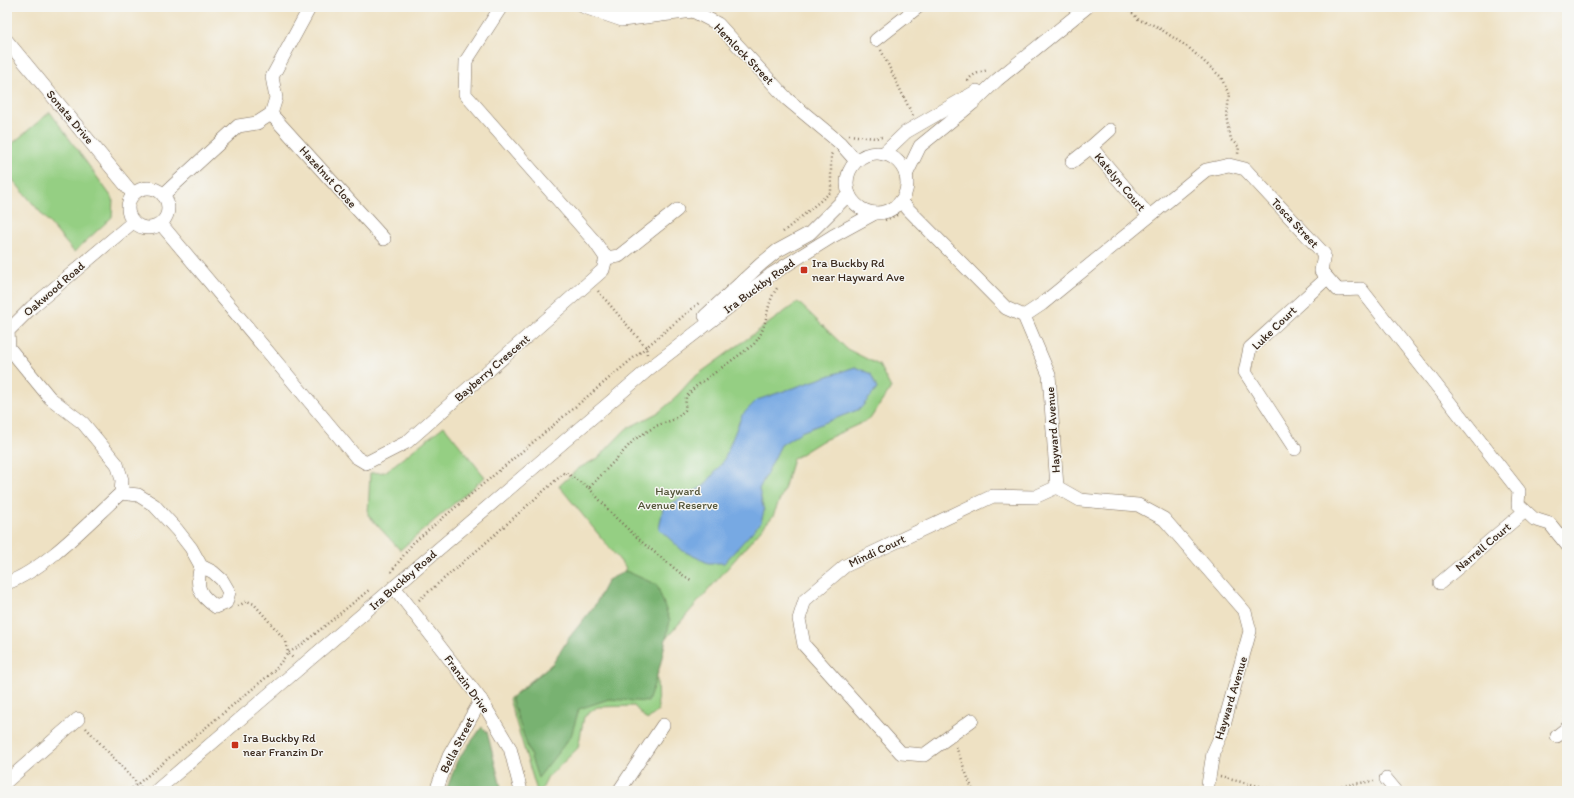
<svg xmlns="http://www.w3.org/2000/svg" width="1574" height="798" viewBox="0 0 1574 798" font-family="Itim,sans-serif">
	<rect width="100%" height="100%" fill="#f6f6f2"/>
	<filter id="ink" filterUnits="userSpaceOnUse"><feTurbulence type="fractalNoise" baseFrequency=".025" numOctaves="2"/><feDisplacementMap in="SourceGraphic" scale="8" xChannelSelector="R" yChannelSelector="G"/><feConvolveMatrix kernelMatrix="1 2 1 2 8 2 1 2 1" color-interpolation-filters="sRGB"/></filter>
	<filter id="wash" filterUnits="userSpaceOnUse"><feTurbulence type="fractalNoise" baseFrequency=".012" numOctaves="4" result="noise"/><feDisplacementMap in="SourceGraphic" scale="16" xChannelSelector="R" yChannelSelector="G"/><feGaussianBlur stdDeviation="0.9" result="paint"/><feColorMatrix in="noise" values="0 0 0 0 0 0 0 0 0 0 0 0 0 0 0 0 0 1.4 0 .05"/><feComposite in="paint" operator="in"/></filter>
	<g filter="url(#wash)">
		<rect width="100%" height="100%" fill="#eee1c3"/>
		<g fill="#95cf83" stroke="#687c50">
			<path d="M50,112L113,199L112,217L74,252L7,173V148Z"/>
			<path d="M798,302L847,349L879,365L891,388L870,419L822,441L793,459L784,489L773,516L656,650L658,711L647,720L634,706L597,707L584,717L578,748L548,777L541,791H537L509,699L571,648L626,568L559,486L579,468L598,458L626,429L659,412L672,401L693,378Z"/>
			<path d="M444,426L485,477L400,550L368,515L370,473L385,472Z"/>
		</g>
		<g fill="#78b271" stroke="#5a6e48">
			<path d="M626,571L657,585L670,621L660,666L648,702L609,699L579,709L571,736L538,778L511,698L552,665L568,639L595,605L608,580Z"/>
			<path d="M482,727L487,732L502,791H446L457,761Z"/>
		</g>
		<path fill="#77a9e3" stroke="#596a80" d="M855,367L871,374L877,389L860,409L801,432L781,445L759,489L764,511L761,522L724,563H708L683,551L659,529L663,508L704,486L723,462L742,415L757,400Z"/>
	</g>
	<g filter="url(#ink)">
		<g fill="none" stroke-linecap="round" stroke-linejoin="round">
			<g stroke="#7a6a58" stroke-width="14">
				<g id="minor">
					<path d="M584,7L622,20L693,11L718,24L787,99L840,143L856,161"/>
					<path d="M876,40L918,7"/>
					<path d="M7,41L133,194"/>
					<path d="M271,114L384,239"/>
					<path d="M1091,147L1110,130"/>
					<circle cx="877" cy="183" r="30"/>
					<path d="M883,154L906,132L977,91"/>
					<path d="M1072,162L1091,147L1149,216"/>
					<path d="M906,175L920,146L973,103L997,80L1087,7"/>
					<circle cx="148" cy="208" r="20"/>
					<path d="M163,195L238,126L257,123L271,114L276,98L272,77L310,7"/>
					<path d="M901,201L909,210L1006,308L1024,316L1049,375L1057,487L1080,500L1138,505L1164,519L1245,612L1250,631L1221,735L1213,753L1207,791"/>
					<path d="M161,224L356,457L366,463L407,442L603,270L606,258L595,242L465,94L466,61L501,7"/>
					<path d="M606,258L619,256L677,210"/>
					<path d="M705,316L761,264L777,251L810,233L849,194"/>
					<path d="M1024,316L1042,304L1206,170L1229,165L1245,169L1324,254L1321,271L1338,290L1361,289L1519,491L1518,504L1534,519L1550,524L1567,545"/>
					<path d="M1295,449L1245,372L1250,348L1327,278"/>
					<path d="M121,493L138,495L154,505L177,530L191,548L201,566L213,572L222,580L229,592L226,603L216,607C199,595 195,587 201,566"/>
					<path d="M7,583C46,569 90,521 121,493L122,480L117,464L83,423L50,398L9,348L8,331L32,307L133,222"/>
					<path d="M1440,583L1525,511"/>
					<path d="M394,587L481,700L510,748L521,791"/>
					<path d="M972,720L924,755L901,753L804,645L799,619L805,600L845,566L993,496L1035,497L1057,487"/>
					<path d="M1557,736L1567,728"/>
					<path d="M1386,779L1396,791"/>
					<path d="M7,781L78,719"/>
					<path d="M156,791L650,368L772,274L833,236L875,213"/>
					<path d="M436,791L449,756L481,700"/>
					<path d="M619,791L663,725"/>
				</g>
			</g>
			<g stroke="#7a6a58" stroke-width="2.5" stroke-dasharray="1 3" stroke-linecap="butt">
				<path d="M1127,7L1139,20L1156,26L1189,48L1221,77L1229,95L1227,116L1231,140L1239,147L1238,154H1236"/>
				<path d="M881,50L913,116"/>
				<path d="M968,81C971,74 981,72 988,70"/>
				<path d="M849,135L875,138L882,137"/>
				<path d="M885,220L897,215"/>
				<path d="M783,232L831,192V155L833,152"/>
				<path d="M598,291L646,347L647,354"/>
				<path d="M589,488L616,518L643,543L684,576L691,580"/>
				<path d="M391,572L413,543L700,302"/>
				<path d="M419,600L481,547L565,472L589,488L635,439L656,426L675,419L685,410L686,397L695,387L753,345C770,327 764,304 778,287"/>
				<path d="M238,606L247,601L254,604L286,641L288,653L293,658"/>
				<path d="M86,728L144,791"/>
				<path d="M956,747L973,791"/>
				<path d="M1220,777L1280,791"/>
				<path d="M129,791L274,671L288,653L300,646L369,590"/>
				<path d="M1306,791L1374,781"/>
			</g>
			<use href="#minor" stroke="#fff" stroke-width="13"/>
		</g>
	</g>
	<g fill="#c8321e" stroke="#f6f6f2" stroke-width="1.5">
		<rect x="800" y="266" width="8" height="8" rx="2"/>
		<rect x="231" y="741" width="8" height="8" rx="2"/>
	</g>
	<g text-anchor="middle" stroke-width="3" stroke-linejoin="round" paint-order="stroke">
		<g font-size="12" fill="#3b2a1e" stroke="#f6f6f2">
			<text transform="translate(744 54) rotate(46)" y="4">Hemlock Street</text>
			<text transform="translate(70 117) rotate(50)" y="4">Sonata Drive</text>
			<text transform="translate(328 177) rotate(48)" y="4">Hazelnut Close</text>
			<text transform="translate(1120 182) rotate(50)" y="4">Katelyn Court</text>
			<text transform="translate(1295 223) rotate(47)" y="4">Tosca Street</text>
			<text transform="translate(759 286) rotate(-36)" y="4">Ira Buckby Road</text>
			<text transform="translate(54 289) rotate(-41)" y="4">Oakwood Road</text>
			<text transform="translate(1274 328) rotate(-44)" y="4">Luke Court</text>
			<text transform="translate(492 368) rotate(-41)" y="4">Bayberry Crescent</text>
			<text transform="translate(1053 430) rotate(-94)" y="4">Hayward Avenue</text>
			<text transform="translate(1483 547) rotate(-40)" y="4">Narrell Court</text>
			<text transform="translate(877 551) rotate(-25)" y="4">Mindi Court</text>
			<text transform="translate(403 580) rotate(-41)" y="4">Ira Buckby Road</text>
			<text transform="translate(467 684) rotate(54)" y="4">Franzin Drive</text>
			<text transform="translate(1231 698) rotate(-73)" y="4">Hayward Avenue</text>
			<text transform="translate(457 745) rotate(-63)" y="4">Bella Street</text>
		</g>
		<g font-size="12" fill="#3b2a1e" stroke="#f6f6f2" text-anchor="start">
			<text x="812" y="267">Ira Buckby Rd<tspan x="812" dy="14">near Hayward Ave</tspan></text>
			<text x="243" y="742">Ira Buckby Rd<tspan x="243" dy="14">near Franzin Dr</tspan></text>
		</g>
		<g font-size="12" fill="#525337" stroke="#f6f6f2">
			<text x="678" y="495">Hayward<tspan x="678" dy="14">Avenue Reserve</tspan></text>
		</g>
	</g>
	<rect width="1574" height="798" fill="none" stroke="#f6f6f2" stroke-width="24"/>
</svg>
